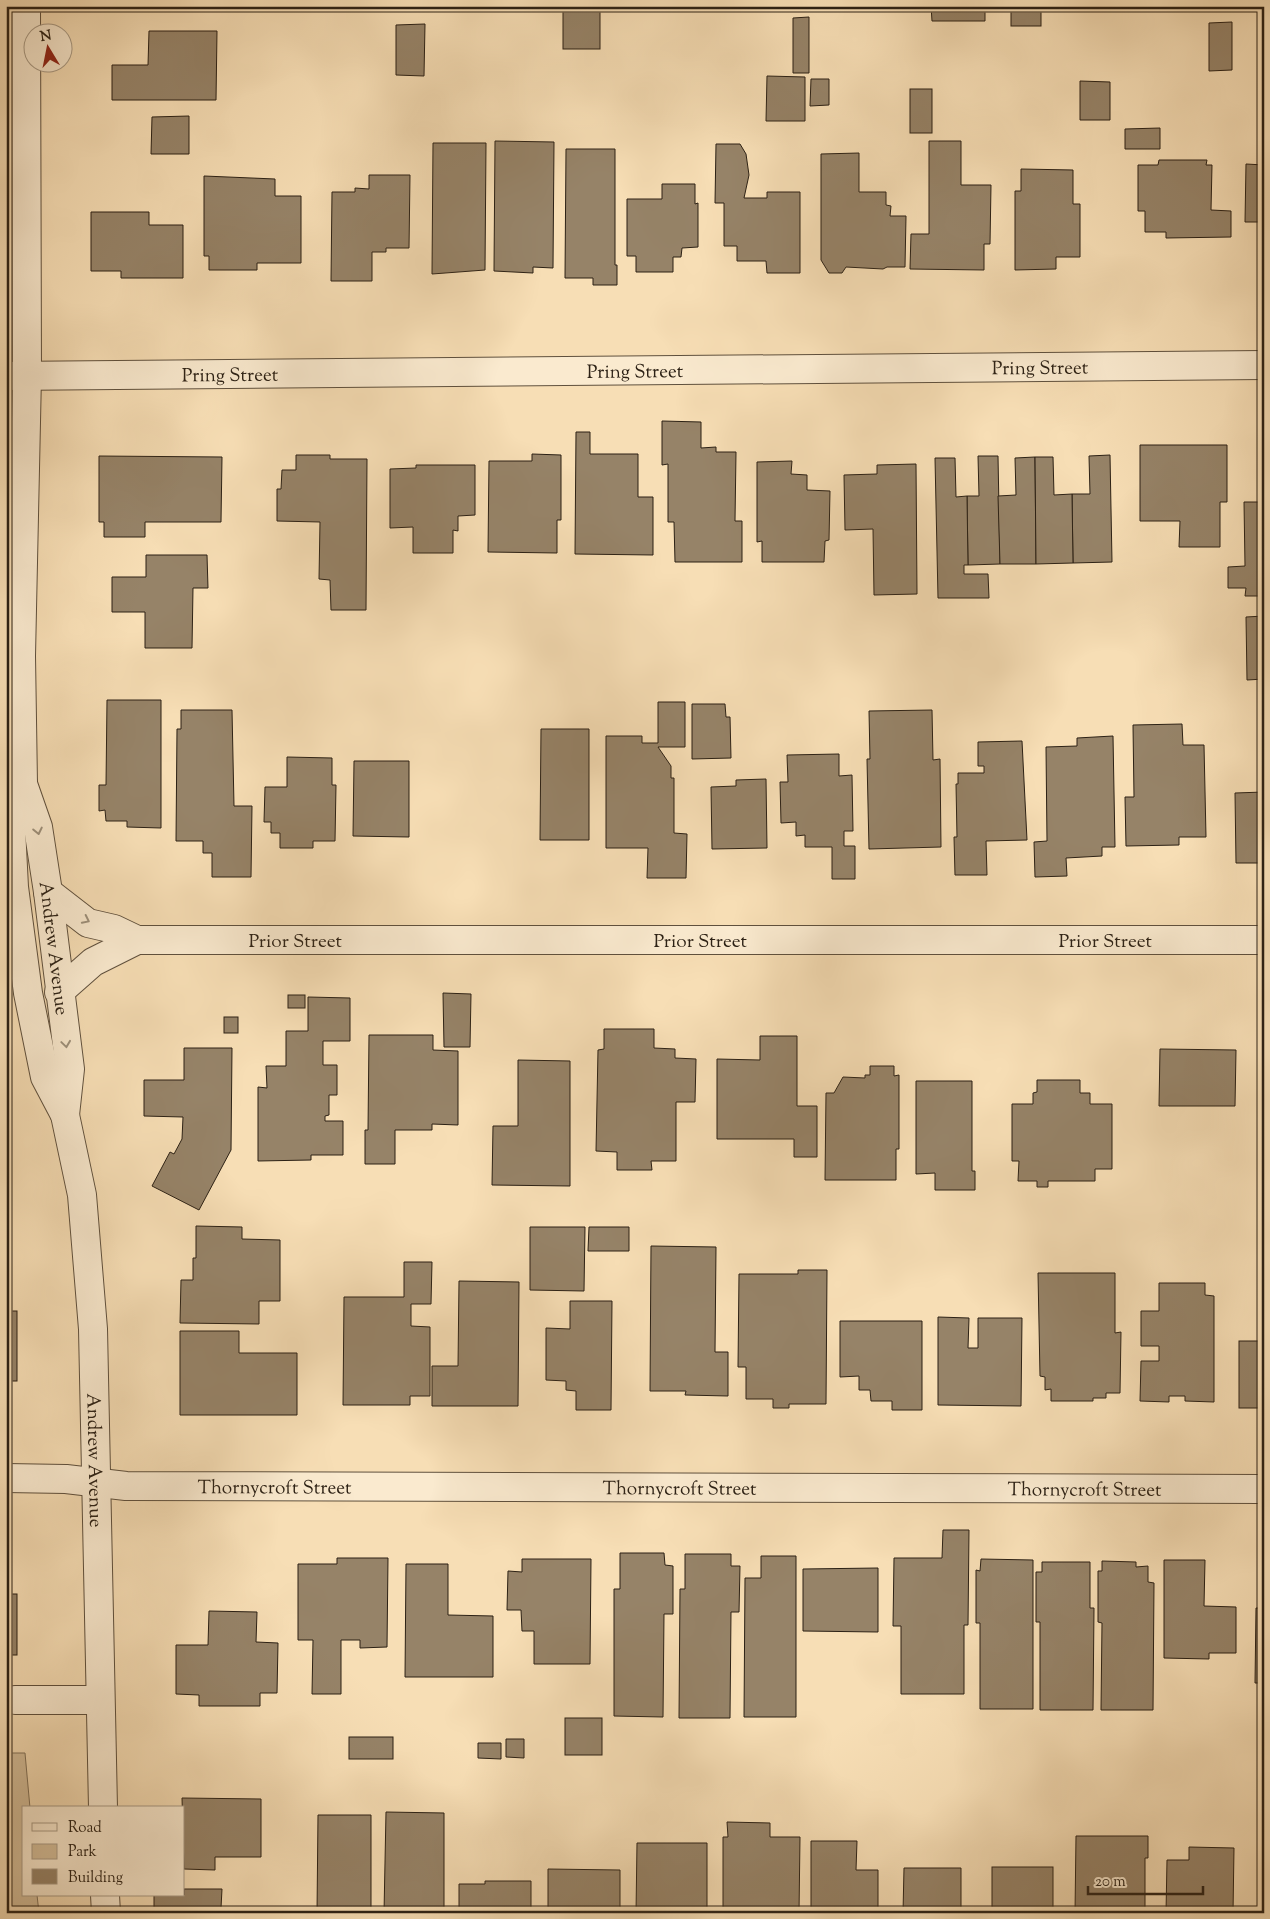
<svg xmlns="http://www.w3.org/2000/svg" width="1270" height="1919" viewBox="0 0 1270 1919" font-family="'Sorts Mill Goudy',serif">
	<rect width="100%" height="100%" fill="#f7deb5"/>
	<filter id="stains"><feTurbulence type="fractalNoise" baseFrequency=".004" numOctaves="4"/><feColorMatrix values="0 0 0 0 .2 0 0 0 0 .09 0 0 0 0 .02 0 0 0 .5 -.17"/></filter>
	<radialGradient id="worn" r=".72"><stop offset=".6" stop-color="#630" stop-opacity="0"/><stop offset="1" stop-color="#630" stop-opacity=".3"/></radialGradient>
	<path fill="#d4be9a" stroke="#807058" d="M6,1753H25L30,1808H24V1895H37L39,1913H6Z"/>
	<g fill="#968368" stroke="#2c2115">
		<path d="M931,6H985V21H932Z"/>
		<rect x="1011" y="6" width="30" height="20"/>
		<rect x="563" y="8" width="37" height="41"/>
		<path d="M809,17V73H793V18Z"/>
		<path d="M1232,22V70L1209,71V23Z"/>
		<path d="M425,24L424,76L396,75V25Z"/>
		<path d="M149,31H217L216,100H112V65H148Z"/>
		<path d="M767,76L805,77V121H766Z"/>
		<path d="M811,79H829V105L810,106Z"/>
		<path d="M1080,81L1110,82V120H1080Z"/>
		<rect x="910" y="89" width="22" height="44"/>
		<path d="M189,116V154H151L152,117Z"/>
		<path d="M1160,128V149H1125V129Z"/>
		<path d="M495,141L554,142L553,268L533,267V273L494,271Z"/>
		<path d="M929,141H961V185H991L990,244H984V270L910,269L911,234H929Z"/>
		<path d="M433,143H486L485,270L432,274Z"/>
		<path d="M716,144H740L746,154L749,175L744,198H767V192H800V273H767L766,261H737V246H724V203H715Z"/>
		<path d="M566,149H615V265H617V285H593V278H565Z"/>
		<path d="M859,153V192H886V205L891,206L890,216H906L905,267H887L883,269L846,267L842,273H829L821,260V154Z"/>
		<path d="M1159,160H1207L1206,165H1212L1211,210L1231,211V237L1166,238V232H1145V211H1138V165H1158Z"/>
		<path d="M1246,164L1264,165V222H1245Z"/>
		<path d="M1021,169L1073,170V204H1080V257H1056V269L1015,270V191H1021Z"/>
		<path d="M369,175H410L409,248H386V252H372V281H331L332,192H355V188L369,189Z"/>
		<path d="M204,176L275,179V196H301V263H257V270H209V256H204Z"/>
		<path d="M662,184H695V204L698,203V247L682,248L681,257H673V272H636V256H627V199H662Z"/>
		<path d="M91,212H149V225H183V278H121V271H91Z"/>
		<path d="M662,421L701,422V448L716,447V452H736L735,521H742V562H675L674,522H668V464L662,465Z"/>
		<path d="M576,432H590V454H638V497H653V555L575,554Z"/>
		<path d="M1140,445H1227V502H1220V547H1179L1180,521H1140Z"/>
		<path d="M532,454L561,455V520H557V553L488,552L489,461H532Z"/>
		<path d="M296,455H330V459H367L366,610H331L330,580L319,579L320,522L277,521V489H281L282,470H296Z"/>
		<path d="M1110,455L1112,562L1073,563L1072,494H1090L1089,456Z"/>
		<path d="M99,456L222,457L221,522H145V537H104V522H99Z"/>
		<path d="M978,456H998L1000,564L968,565L967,496H979Z"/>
		<path d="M1035,457L1036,564H1000L998,496L1016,495L1015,458Z"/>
		<path d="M1035,457H1053L1054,495L1072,494L1073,563L1036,564Z"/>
		<path d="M935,458H955L956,497L967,496L968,565H964V574H988L989,598H938Z"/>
		<path d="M792,461L791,474L807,475V490L830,491L829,540L825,541L824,562H762V541L757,542V462Z"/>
		<path d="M916,464L917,594L874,595L873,529L845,530L844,475L877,474V465Z"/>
		<path d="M416,465H475V515L458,516V531L453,530V553H413V527L390,528V469L416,468Z"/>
		<path d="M1244,502H1264V596H1245L1246,588H1228V567L1245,566Z"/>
		<path d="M146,555H207L208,588H193L192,648H145V612H112V577H146Z"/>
		<path d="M1264,616V679L1247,680L1246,617Z"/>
		<path d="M107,700H161V828L127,827V821H106L105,810L99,811V785H106Z"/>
		<path d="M658,702H685V747H658L671,766V778H674V833L687,834L686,878H647L648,848H606V736H642V743H658Z"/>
		<path d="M692,704H725L726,717H730L731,758L692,759Z"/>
		<path d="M181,710H232L234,806H252L251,877H212V853H203V841H176L177,729H181Z"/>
		<path d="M932,710L933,760L940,759L941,847L869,849L867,759H870L869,711Z"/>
		<path d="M1182,724L1183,745H1204L1206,837H1179V845L1126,846L1125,797H1134L1133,725Z"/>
		<path d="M541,729H589V840H540Z"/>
		<path d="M1113,736L1115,847H1102V856L1066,858L1067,876L1035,877L1034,842L1047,841L1046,747L1077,746V738Z"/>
		<path d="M1022,741L1027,840L986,841L987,875H955L954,837H957L956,784H958V773H984V766H978V742Z"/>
		<path d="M839,754V776L852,775L853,831H844V846H855V879H832V847H805V835L796,836V822L781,823L780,782H788L787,755Z"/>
		<path d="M287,757L332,758V785H336L335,841H313V848H280V833H271V822H264L265,787H287Z"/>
		<path d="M354,761H409V837L353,836Z"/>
		<path d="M766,779L767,848L712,849L711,787L736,786V780Z"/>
		<path d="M1264,792V863H1236L1235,793Z"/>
		<path d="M443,993L471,994L470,1047H444Z"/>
		<rect x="288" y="995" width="17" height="13"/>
		<path d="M308,997L350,998V1041H323V1065H337V1095H329V1115L325,1116V1121H343V1155H311V1160L258,1161V1087L267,1088L266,1066H286V1031H308Z"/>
		<rect x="224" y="1017" width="14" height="16"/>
		<path d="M604,1029H654V1048L675,1049V1058L696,1059L695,1102H676V1161H651L652,1170H617V1152L596,1151L598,1050L604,1049Z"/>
		<path d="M369,1035H433V1050L458,1051V1125L432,1124V1130H395V1164H365V1130H368Z"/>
		<path d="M760,1036H797V1106H817V1157H794V1139H717V1059L760,1060Z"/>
		<path d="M184,1048H232L231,1150L199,1210L152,1186L170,1152L174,1154L182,1139L183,1117L144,1116V1080H184Z"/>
		<path d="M1160,1049L1236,1050L1235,1106H1159Z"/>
		<path d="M518,1060L570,1061V1186L492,1185L493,1126H518Z"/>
		<path d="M870,1066H894V1076L899,1075V1149H896V1180H825L826,1093H834L843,1077L865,1078V1075H870Z"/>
		<path d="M1037,1080H1080V1093H1090V1104H1112V1169H1095V1181H1048V1187H1037V1181H1018L1019,1161H1012V1104H1033V1093L1037,1092Z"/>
		<path d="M916,1081H972V1171H975V1190H935V1173L916,1174Z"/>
		<path d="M196,1226L242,1227V1239L280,1240V1301H259V1324L180,1323L181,1280H193V1258H196Z"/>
		<path d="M530,1227H585L584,1291L530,1290Z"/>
		<path d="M589,1227H629V1251H588Z"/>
		<path d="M651,1246L716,1247L715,1352H728V1396L685,1395L686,1391H650Z"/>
		<path d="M404,1262H432L431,1304H411V1326L430,1327V1396H410V1405H343L344,1297H404Z"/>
		<path d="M798,1270H827L826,1404H789V1408H773V1399H746V1367H738L739,1274H798Z"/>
		<path d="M1038,1273H1115V1333L1121,1332L1120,1393H1106V1398H1093V1401H1051V1389L1045,1390V1377L1040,1376Z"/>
		<path d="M459,1281L519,1282L518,1406H432V1366H458Z"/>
		<path d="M1159,1283H1205V1295L1214,1296V1402L1185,1401V1396H1169V1402L1140,1401L1141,1361H1159V1346H1141V1311H1159Z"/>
		<path d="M570,1301H612L611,1410H576V1391L566,1390V1381L546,1380V1328L570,1329Z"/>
		<rect x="6" y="1311" width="11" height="70"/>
		<path d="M938,1317L969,1318L968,1348H978V1318H1022L1021,1406L938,1405Z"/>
		<path d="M840,1321H922V1410H892V1401H871L870,1390H859V1376L840,1377Z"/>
		<path d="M180,1331H239V1353H297V1415H180Z"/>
		<rect x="1239" y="1341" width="25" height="67"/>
		<path d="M943,1530H969L968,1625H964V1694H901V1626H893L894,1558H942Z"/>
		<path d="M620,1553H664L665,1565L673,1566V1614H664L663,1717L614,1716V1589H620Z"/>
		<path d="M685,1554H731V1566H740L739,1612H731L730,1718H679L680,1589H685Z"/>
		<path d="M761,1556H796V1717H744L745,1578H761Z"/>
		<path d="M337,1558H388L387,1647L360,1648V1640H341V1694H312L313,1640H298V1564H337Z"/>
		<path d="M522,1559H591L590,1664H534V1631H522L521,1610H507L508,1571L522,1572Z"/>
		<path d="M981,1559L1033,1560V1709H980V1623H976V1570L980,1571Z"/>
		<path d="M1164,1560H1205L1204,1606L1236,1607V1653H1209V1659L1164,1658Z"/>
		<path d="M1102,1561L1136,1562V1567L1148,1566V1582L1154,1583L1153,1710H1101L1102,1623L1098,1622V1571H1102Z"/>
		<path d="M1042,1562H1090V1608H1094L1093,1710H1040V1622H1036V1572H1042Z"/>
		<path d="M406,1564H448V1615L493,1616V1677H405Z"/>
		<path d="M878,1568V1632L803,1631V1569Z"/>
		<rect x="6" y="1594" width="11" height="61"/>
		<path d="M1256,1608H1264V1683H1255Z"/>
		<path d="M209,1611L257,1612L256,1642L278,1643L277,1693H260V1706H199V1695L176,1694V1645H208Z"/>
		<rect x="565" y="1718" width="37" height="37"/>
		<rect x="349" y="1737" width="44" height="22"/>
		<path d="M506,1739H524V1758L506,1757Z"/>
		<path d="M478,1743H501V1759L478,1758Z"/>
		<path d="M182,1798L261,1799V1857H215V1870L184,1869Z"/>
		<path d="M386,1812L444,1813V1913H384Z"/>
		<path d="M318,1815H371V1913H317Z"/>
		<path d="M727,1822L770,1823V1837H800L799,1913H723V1837H728Z"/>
		<path d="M1076,1836H1148V1858H1145V1913H1075Z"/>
		<path d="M811,1841H857L856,1870H878V1913H811Z"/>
		<path d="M637,1843H707V1913H636Z"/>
		<path d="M1189,1847L1234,1848L1233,1913H1166L1167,1860H1189Z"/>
		<path d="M1261,1858H1264V1913H1260Z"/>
		<rect x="992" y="1867" width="61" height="46"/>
		<path d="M904,1868H961V1913H903Z"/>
		<path d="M548,1869L620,1870V1913H548Z"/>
		<path d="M485,1881H531V1913H459V1884H485Z"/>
		<path d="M184,1889H222L221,1908H240V1913H154V1895H184Z"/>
	</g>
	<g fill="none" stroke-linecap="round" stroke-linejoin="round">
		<g stroke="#5f503d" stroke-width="30">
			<g id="minor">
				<path id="s1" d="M26,6L27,375L21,656L23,784L11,826L12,848L14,887L28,993L45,1077L65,1115L82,1195L93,1329L103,1808"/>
				<path id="s2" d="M6,376L1264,365"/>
				<path id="s3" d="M23,784L38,827L48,892L70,1069L65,1115"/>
				<path id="s4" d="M48,892L88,923L114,929L137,940H1264"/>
				<path d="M59,992L93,962L137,940"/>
				<path id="s5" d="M6,1478L66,1479L126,1486L1264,1489"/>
				<path d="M15,1700H100"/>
				<path d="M105,1895L106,1913"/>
			</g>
		</g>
		<use href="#minor" stroke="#faeacf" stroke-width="28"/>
	</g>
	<defs><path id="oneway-chevron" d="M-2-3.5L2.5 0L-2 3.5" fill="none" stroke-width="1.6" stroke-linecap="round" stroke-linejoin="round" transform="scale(1.25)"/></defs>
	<g stroke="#9d907b">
		<use href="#oneway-chevron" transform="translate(38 831) rotate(78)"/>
		<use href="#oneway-chevron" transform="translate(86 920) rotate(26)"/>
		<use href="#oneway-chevron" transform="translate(66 1044) rotate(82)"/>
	</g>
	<g text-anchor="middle" stroke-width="4" stroke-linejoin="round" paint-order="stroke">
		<g font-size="19" fill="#2c2115" stroke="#faeacf">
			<text dy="7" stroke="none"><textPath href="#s2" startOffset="1034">Pring Street</textPath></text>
			<text dy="7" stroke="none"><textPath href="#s2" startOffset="629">Pring Street</textPath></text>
			<text dy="7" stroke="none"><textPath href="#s2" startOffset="224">Pring Street</textPath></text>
			<text dy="7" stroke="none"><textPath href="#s4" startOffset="261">Prior Street</textPath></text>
			<text dy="7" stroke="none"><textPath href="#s4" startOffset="666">Prior Street</textPath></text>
			<text dy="7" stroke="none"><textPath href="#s4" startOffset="1071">Prior Street</textPath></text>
			<text dy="7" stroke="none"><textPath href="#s3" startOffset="168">Andrew Avenue</textPath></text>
			<text dy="7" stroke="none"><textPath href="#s1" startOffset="1466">Andrew Avenue</textPath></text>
			<text dy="7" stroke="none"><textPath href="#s5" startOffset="269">Thornycroft Street</textPath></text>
			<text dy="7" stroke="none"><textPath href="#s5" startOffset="674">Thornycroft Street</textPath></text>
			<text dy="7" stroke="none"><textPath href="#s5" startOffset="1079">Thornycroft Street</textPath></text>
		</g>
	</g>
	<rect width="1270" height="1919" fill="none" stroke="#f7deb5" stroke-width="25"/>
	<rect x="8" y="8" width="1255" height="1904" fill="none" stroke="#2c2115" stroke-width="2.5"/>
	<rect x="12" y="12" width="1245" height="1894" fill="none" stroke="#2c2115"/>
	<rect x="22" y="1806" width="162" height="90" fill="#faeacf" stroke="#a89a85"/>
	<rect x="32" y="1823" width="25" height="8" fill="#faeacf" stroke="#a89a85"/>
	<text x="68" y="1832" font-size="15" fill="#2c2115">Road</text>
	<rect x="32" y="1844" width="25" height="15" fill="#d4be9a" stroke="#a89a85"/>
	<text x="68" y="1856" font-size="15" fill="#2c2115">Park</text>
	<rect x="32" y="1869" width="25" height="15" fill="#968368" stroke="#a89a85"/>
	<text x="68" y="1882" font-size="15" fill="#2c2115">Building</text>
	<g transform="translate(48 48) rotate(350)"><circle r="24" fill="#faeacf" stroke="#a89a85"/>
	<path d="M0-4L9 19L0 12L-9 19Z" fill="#8f2418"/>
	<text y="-8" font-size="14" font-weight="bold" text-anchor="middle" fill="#2c2115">N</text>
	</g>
	<path d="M1088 1886v8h115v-8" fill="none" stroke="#2c2115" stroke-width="2.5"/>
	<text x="1095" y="1886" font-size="15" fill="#2c2115" stroke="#faeacf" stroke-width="4" paint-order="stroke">20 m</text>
	<rect width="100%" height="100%" filter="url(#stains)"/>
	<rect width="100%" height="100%" fill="url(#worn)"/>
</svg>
